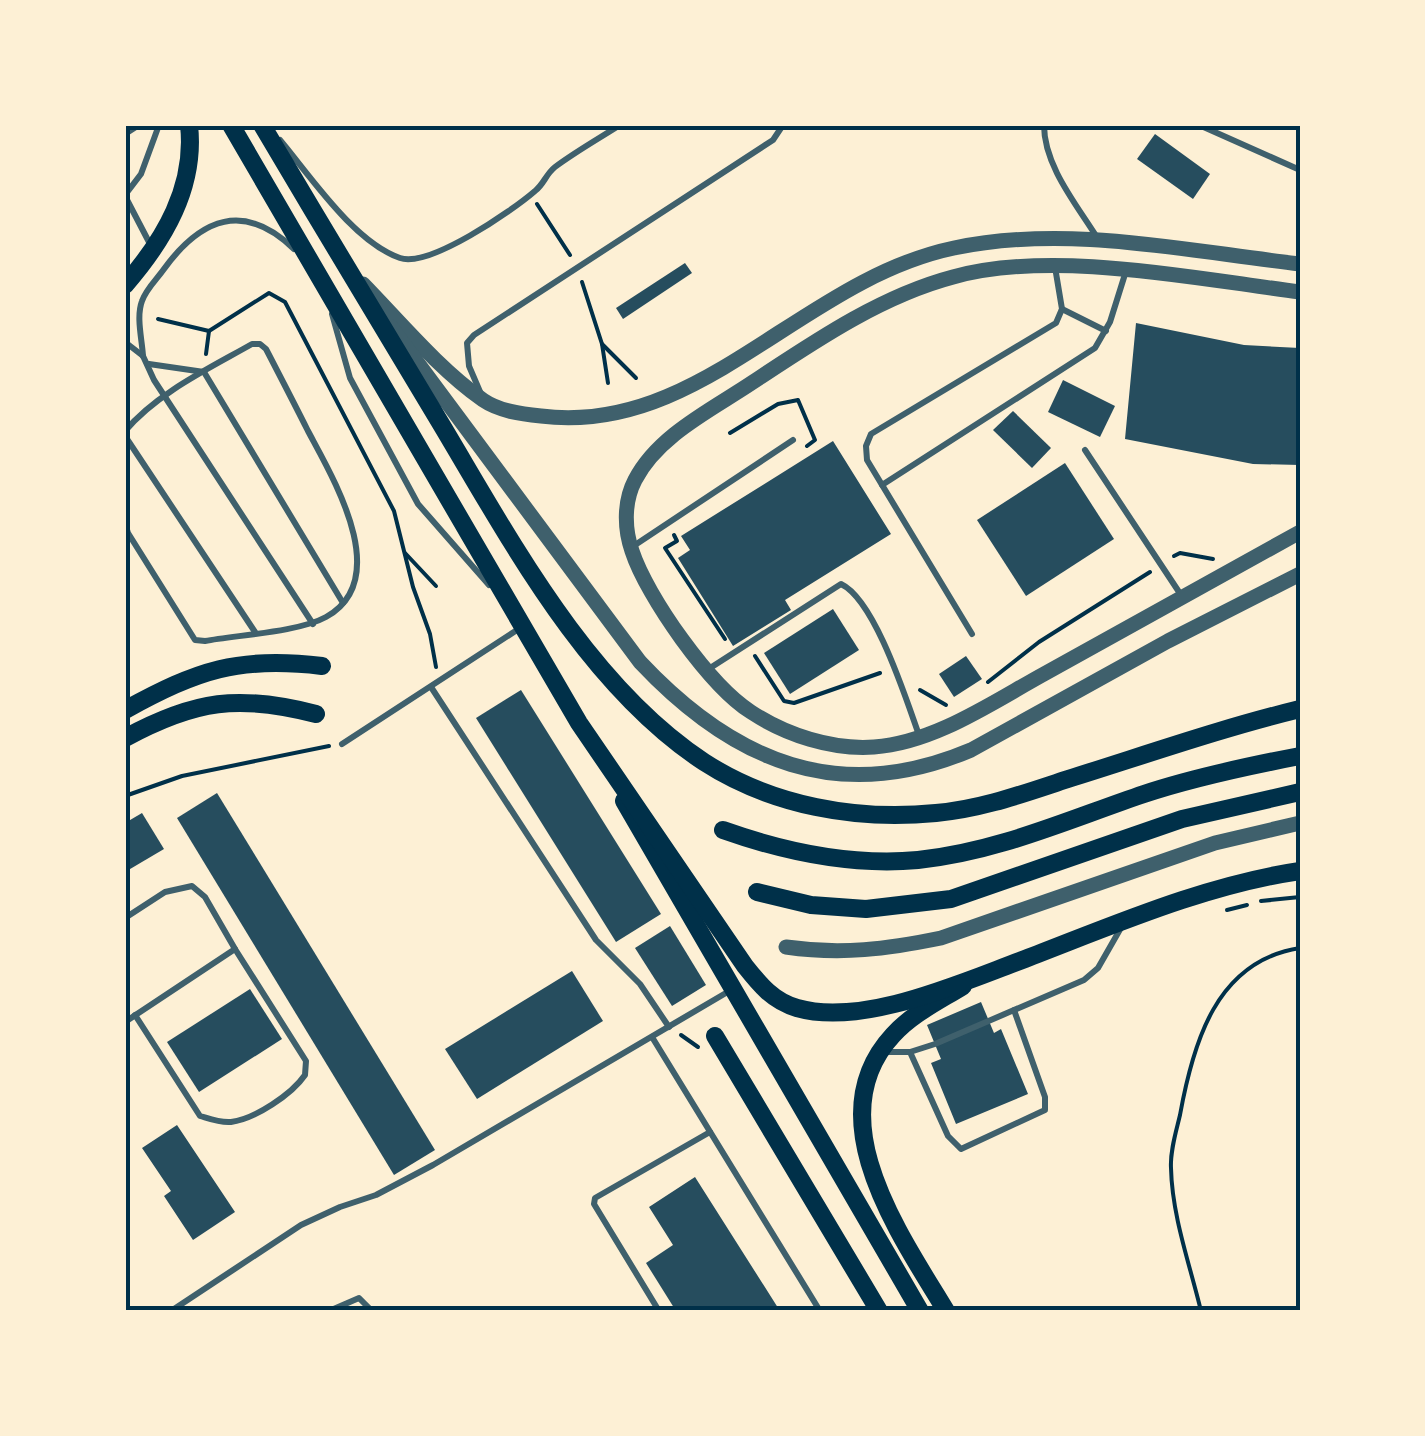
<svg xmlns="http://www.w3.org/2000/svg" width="1425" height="1436" viewBox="0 0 1425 1436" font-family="'Fira Sans Condensed',sans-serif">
	<rect width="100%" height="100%" fill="#fdf0d5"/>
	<g fill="#264d5e">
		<path d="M1155,134L1210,174L1193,199L1137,159Z"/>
		<path d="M685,263L692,273L623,319L616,308Z"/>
		<path d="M1136,323L1244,345L1300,348V465L1253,464L1125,439Z"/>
		<path d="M1063,380L1115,406L1100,437L1048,412Z"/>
		<path d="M1013,411L1051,448L1032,468L993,430Z"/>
		<path d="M833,441L891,534L785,600L791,610L733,646L678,558L690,550L681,536Z"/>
		<path d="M1065,463L1114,539L1026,596L977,520Z"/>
		<path d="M833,609L859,650L790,694L764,653Z"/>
		<path d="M966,656L982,679L954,697L939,674Z"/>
		<path d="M521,690L661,914L616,942L476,718Z"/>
		<path d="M217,793L435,1150L394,1175L177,818Z"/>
		<path d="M142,813L164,849L125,872V823Z"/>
		<path d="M670,926L706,985L672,1006L635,948Z"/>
		<path d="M572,971L603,1021L477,1099L445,1049Z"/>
		<path d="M250,989L282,1039L199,1092L167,1042Z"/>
		<path d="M981,1002L994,1033L1001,1029L1028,1094L956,1124L931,1063L941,1059L927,1025Z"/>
		<path d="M177,1125L235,1212L193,1240L164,1196L171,1191L142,1148Z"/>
		<path d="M695,1177L780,1311H676L646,1263L673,1245L649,1207Z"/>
	</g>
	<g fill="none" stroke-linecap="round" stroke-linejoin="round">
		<g stroke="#003049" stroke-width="4">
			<path d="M537,204L570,255"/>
			<path d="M582,282L602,344L608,383"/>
			<path d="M158,319L209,331"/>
			<path d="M602,344L636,378"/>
			<path d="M206,354L209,331L269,293L285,302L394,511L413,587L430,634L436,667"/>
			<path d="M730,433L778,404L798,400L815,440L807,446"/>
			<path d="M674,535L677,541L665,548L725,639"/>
			<path d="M405,553L436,586"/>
			<path d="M1174,556L1180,553L1213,559"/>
			<path d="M755,656L784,701L794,703L880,673"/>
			<path d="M988,682L1039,642L1150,572"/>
			<path d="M920,690L946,705"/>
			<path d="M125,796L182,776L329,746"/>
			<path d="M1261,901L1300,897"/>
			<path d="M1227,910L1247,905"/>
			<path d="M681,1035L698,1047"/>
			<path d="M1201,1311C1190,1265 1172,1216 1171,1168C1170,1151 1176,1132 1180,1115C1193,1043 1216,961 1300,948"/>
		</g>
		<g stroke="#3f606c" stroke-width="6">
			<path d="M1044,125C1044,166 1077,205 1098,239"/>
			<path d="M1199,125L1300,170"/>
			<path d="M125,134L139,125"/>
			<path d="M280,140C311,177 354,242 400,258C429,268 512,211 535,191C544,184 546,174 555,167C575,152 598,139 620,125"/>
			<path d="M125,195L141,174L159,125"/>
			<path d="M125,196L150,244"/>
			<path d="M1062,309L1106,331"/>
			<path d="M332,314L350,378L418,504L489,585"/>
			<path d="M125,327L127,343"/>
			<path d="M125,342L143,356L154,380L313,624"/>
			<path d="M143,356C142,339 136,317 142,301C146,289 157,279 164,269C201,218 244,201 294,249"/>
			<path d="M149,364L204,372L343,603"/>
			<path d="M481,394L469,366L467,343L474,335L773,140L783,125"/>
			<path d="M125,431C157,393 208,369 252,344H260L266,349C280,376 294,403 308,431C333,478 394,579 326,617C299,632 237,635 205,641L195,640L128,533L125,523"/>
			<path d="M125,436L255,632"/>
			<path d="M1085,450L1181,595"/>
			<path d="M882,485L1095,348L1110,322L1126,271"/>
			<path d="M632,547L793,440"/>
			<path d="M972,634L867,460L866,446L871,434L1056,323L1062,309L1055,267"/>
			<path d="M707,670L841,584C875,600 906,699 919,735"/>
			<path d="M431,687L596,940L640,984L669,1027"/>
			<path d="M342,744L520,628"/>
			<path d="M125,918L165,892L192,886L205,897L235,949L125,1022"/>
			<path d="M135,1015L200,1116C210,1119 220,1123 231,1122C255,1119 292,1094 305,1075L306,1061L235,949"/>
			<path d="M652,1037L820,1311"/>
			<path d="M887,1052H910L935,1044L1084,980L1098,968L1122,926"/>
			<path d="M910,1052L948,1136L961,1149L1045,1110V1097L1014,1010"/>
			<path d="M171,1311L301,1225L340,1207L376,1195L433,1165L731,990"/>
			<path d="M329,1311L359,1298L372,1311"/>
			<path d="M659,1311L594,1204L595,1198L710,1132"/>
		</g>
		<g stroke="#3f606c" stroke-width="15">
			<path d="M363,284C401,323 438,368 483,400C499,411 521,414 541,416C700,436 801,280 954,248C1068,224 1186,251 1300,264"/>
			<path d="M1300,292C1197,279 1053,249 953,277C881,296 815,341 753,382C713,409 658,435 635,480C624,501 624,528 632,551C647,597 710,686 751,712C786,735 832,750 874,747C934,743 993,702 1044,674C1130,627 1214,579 1300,532"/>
			<path d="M391,327L640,662C734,762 839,806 971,750L1168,641L1300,574"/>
			<path d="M786,947C842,955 887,949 941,938L1215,843L1300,823"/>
		</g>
		<g stroke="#003049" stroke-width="18">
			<path d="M125,285C164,240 196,187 189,125"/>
			<path d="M125,710C198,670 238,656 322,666"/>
			<path d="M125,738C195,700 239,694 316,714"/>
			<path d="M624,801L920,1311"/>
			<path d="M723,830C785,852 852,866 918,860C997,852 1070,819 1144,794C1195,777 1248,766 1300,756"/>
			<path d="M757,892L811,905L866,909L951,899L1182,819L1300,792"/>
			<path d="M715,1036L879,1311"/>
			<path d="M946,1311C901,1236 816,1118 893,1035C912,1014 939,1001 963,986"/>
		</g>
		<g stroke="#003049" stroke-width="18">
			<path d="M231,125L579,723L745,966C760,985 773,1001 797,1008C864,1027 962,982 1025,959C1114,925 1205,885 1300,871"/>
			<path d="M262,125C321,225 381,324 441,424C511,541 587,685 704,762C772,806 857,821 936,813C982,809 1025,793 1068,779C1145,755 1222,728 1300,709"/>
		</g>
	</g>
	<rect width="1425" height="1436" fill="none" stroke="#fdf0d5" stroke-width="255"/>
	<rect x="128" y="128" width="1170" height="1180" fill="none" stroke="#003049" stroke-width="4"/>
</svg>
